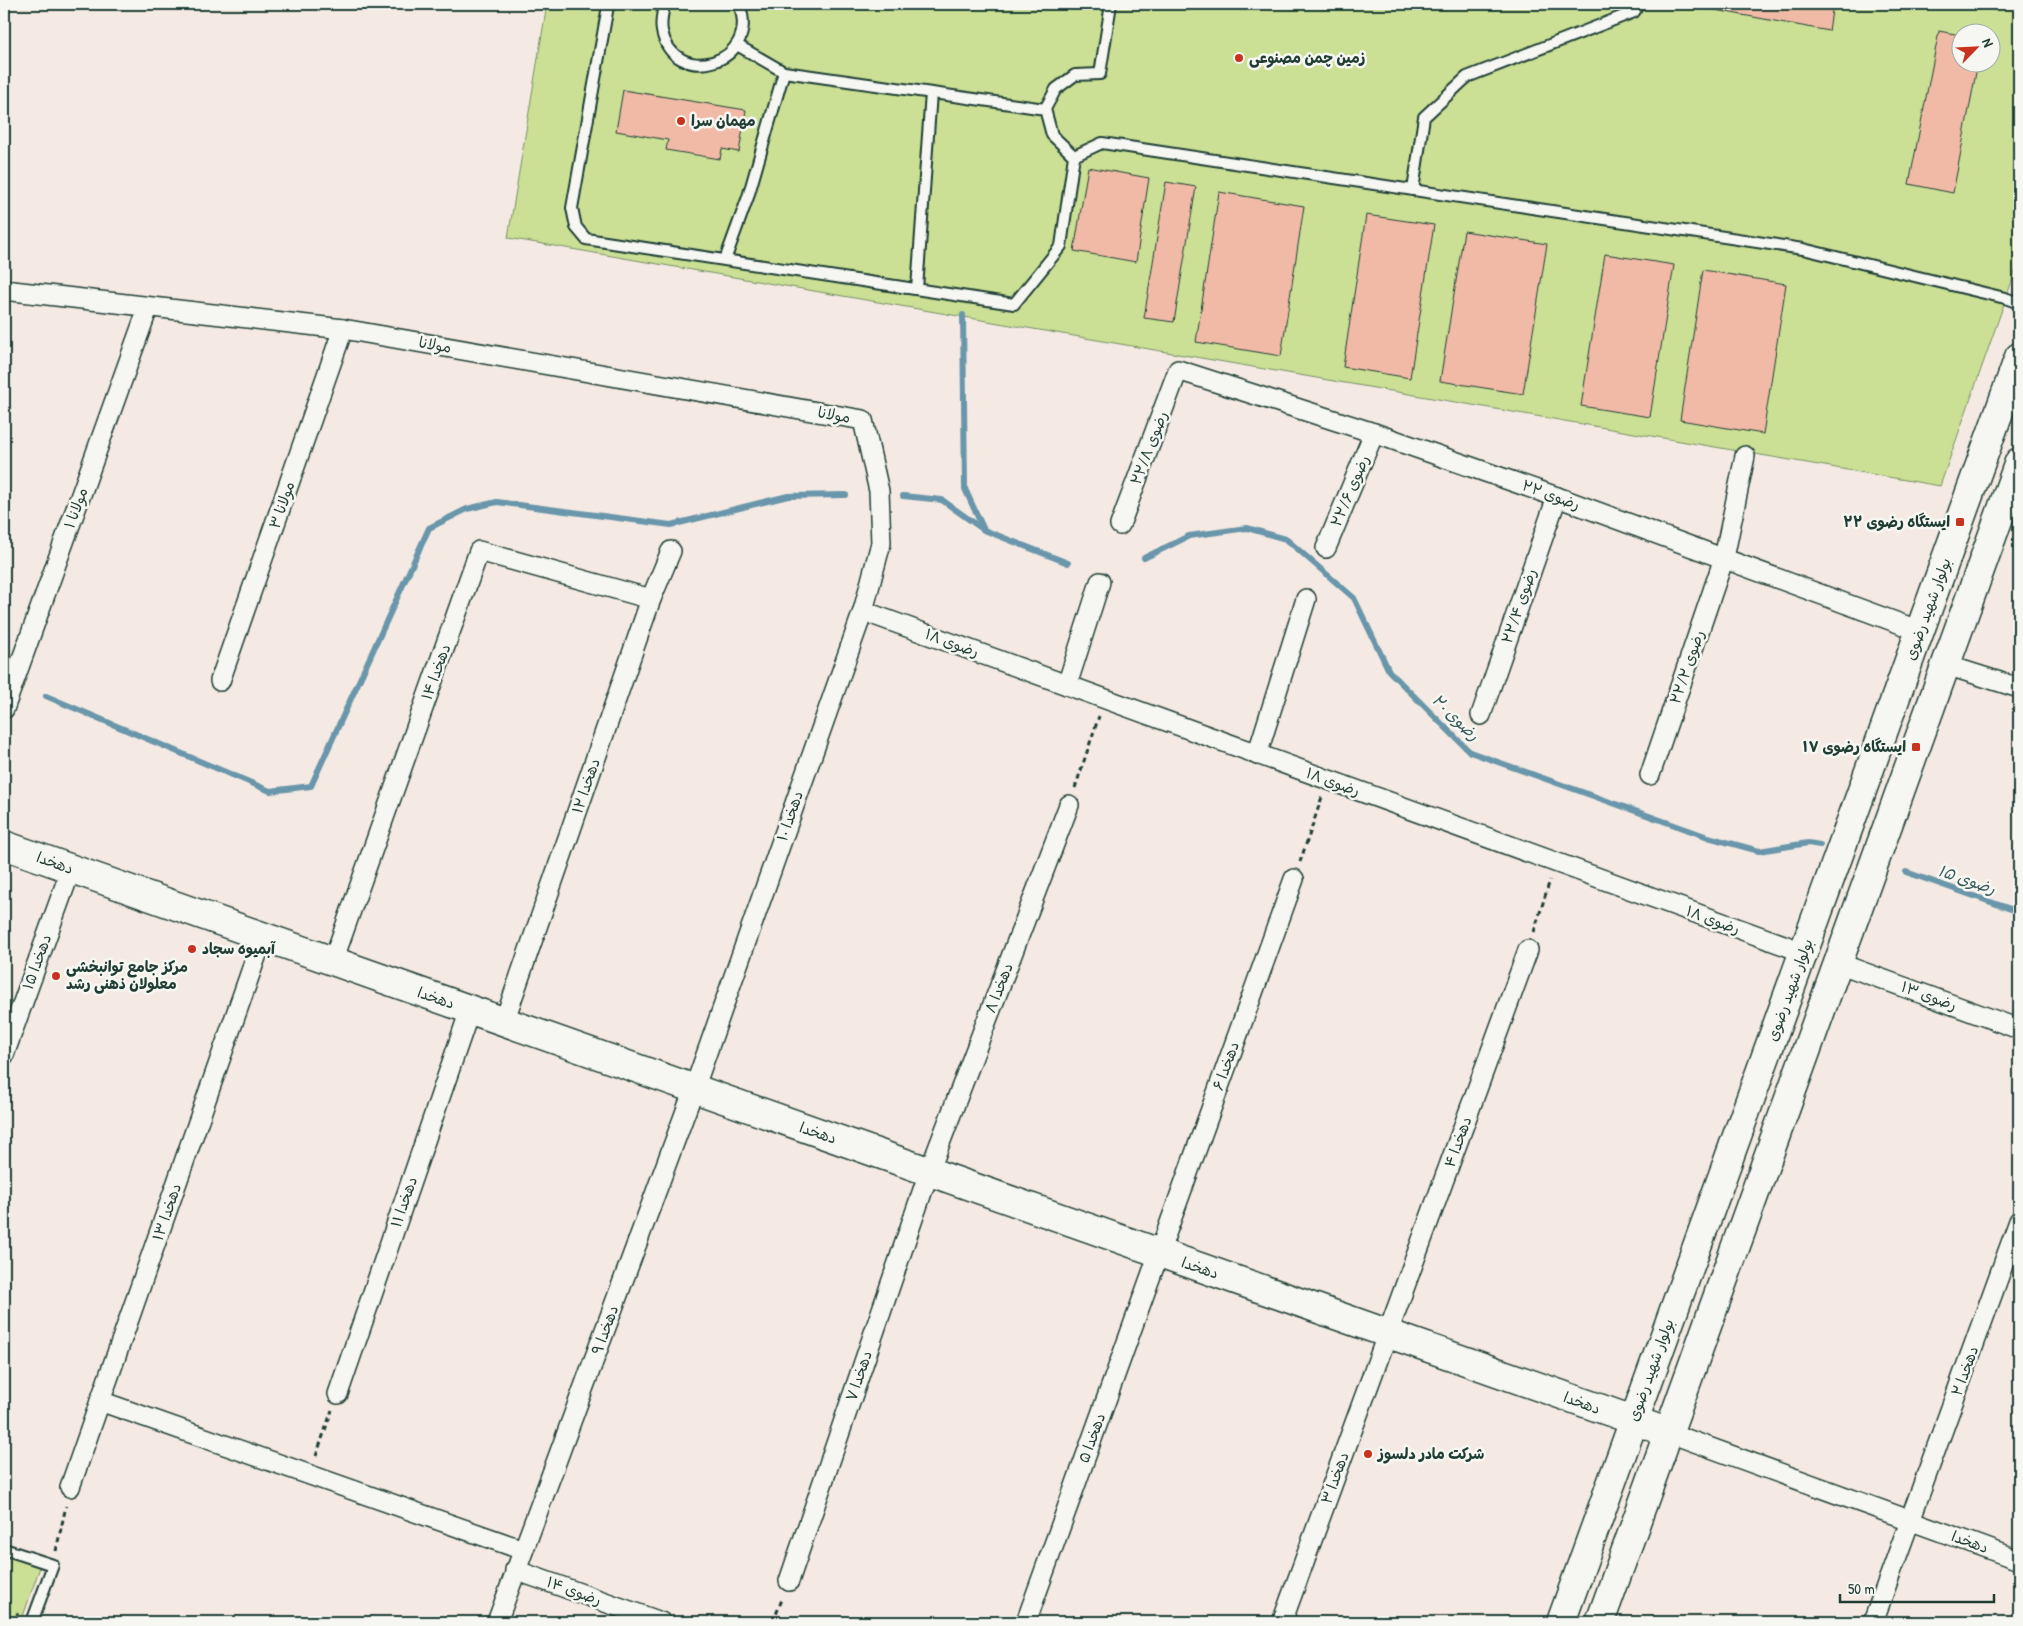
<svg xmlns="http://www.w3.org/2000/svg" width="2023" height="1626" viewBox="0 0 2023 1626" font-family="'Patrick Hand','Playpen Sans Arabic',sans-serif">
	<rect width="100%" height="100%" fill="#f5eae3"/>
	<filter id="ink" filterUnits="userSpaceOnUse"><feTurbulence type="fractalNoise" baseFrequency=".02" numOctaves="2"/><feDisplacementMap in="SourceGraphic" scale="10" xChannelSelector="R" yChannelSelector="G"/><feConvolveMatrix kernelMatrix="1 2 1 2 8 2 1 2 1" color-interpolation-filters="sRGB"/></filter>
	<g filter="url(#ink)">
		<g fill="#cbe095" stroke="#758e64" fill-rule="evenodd">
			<path d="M547,4H2019V261L1940,486L508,238ZM1960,32H1990V62H1960Z"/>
			<path d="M4,1554L40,1567L21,1622H4Z"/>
		</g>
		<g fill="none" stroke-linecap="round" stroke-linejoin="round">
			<g stroke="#6996aa" stroke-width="6">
				<path d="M963,315L965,489L984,530"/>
				<path d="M903,496L942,500L984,530L1068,563"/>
				<path d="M1144,558L1189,536L1247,528L1286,539L1354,598L1389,671L1470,752L1708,837L1759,851L1808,843L1820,845"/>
				<path d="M46,696L270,791L311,786L429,528L467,509L497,502L671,525L788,496L846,495"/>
				<path d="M1906,872L2019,912"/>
			</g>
		</g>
		<g fill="#f1baa6" stroke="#1f3d34">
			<path d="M1688,4H1833L1829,31L1688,5Z"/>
			<path d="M1939,31L1960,35V62H1978L1953,193L1909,184Z"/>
			<path d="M623,90L746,110L739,152L722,149L720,159L666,150L668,140L616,131Z"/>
			<path d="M1088,167L1149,178L1136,262L1074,251Z"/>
			<path d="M1166,182L1196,187L1174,322L1144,318Z"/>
			<path d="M1219,192L1304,206L1281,356L1196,342Z"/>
			<path d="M1366,215L1434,225L1410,378L1343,367Z"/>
			<path d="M1464,231L1547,244L1523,394L1440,381Z"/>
			<path d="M1605,254L1674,265L1650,417L1581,406Z"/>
			<path d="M1703,270L1786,284L1763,434L1680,420Z"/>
		</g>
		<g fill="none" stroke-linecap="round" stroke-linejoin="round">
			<g stroke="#1f3d34" stroke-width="14">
				<g id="lane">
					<path d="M611,4L608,6L572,208L576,227L586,239L1014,304L1061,246L1074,156"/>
					<path d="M664,4C663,13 660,22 662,31C673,88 762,65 739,4"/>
					<path d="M1111,4L1100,74L1075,75L1056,89L1045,109L1052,135L1074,156L1102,143L1803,249L2005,298L2019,303"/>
					<path d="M737,45L784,72L1045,109"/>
					<path d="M1413,190L1424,117L1467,77L1634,12L1639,4"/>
					<path d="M725,260L748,197L784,72"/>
					<path d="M917,289L931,93"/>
					<path d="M4,1549L53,1565L32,1622"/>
				</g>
			</g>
			<g stroke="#1f3d34" stroke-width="22">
				<g id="street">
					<path d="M4,290L343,329L863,420L879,491L881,543L863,611L694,1089L497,1622"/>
					<path d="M1120,525L1178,370L1374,433L1557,497L1920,631"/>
					<path d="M1326,548L1374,433"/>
					<path d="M863,611L1803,952"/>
					<path d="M1946,665L2019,688"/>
					<path d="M220,681L343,329"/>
					<path d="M1067,685L1100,582"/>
					<path d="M4,709L148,308"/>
					<path d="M1481,715L1557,497"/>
					<path d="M1257,755L1306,599"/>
					<path d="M1650,775L1724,558L1745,456"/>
					<path d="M333,961L479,551L651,599"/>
					<path d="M1838,963L2019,1029"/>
					<path d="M504,1022L651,599L671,551"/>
					<path d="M4,1055L71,869"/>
					<path d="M338,1394L470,1010"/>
					<path d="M100,1401L523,1550"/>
					<path d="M1667,1432L2019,1560"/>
					<path d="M70,1487L263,937"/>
					<path d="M515,1570L661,1622"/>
					<path d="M789,1581L929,1172L1069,805"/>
					<path d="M1026,1622L1294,879"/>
					<path d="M1282,1622L1528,950"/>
					<path d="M1873,1622L2019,1221"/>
				</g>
			</g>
			<g stroke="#1f3d34" stroke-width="31">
				<g id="secondary">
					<path d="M4,845L1667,1432"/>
					<path d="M1561,1622L2019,357"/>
					<path d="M1600,1622L2019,462"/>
				</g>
			</g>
			<g stroke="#1f3d34" stroke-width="3" stroke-dasharray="5 4" stroke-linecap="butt">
				<path d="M1075,788L1099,716"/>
				<path d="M1300,862L1322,797"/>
				<path d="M1534,932L1550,880"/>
				<path d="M316,1456L332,1410"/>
				<path d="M56,1551L66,1506"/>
				<path d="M11,1622L18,1613"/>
				<path d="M773,1622L783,1597"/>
			</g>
			<use href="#lane" stroke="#f6f6f2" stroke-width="10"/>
			<use href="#street" stroke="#f6f6f2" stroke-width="19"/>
			<use href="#secondary" stroke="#f6f6f2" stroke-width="28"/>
		</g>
	</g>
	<g fill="#c8321e" stroke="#f6f6f2" stroke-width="2">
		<circle cx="1239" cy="58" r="5"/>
		<circle cx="681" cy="121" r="5"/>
		<rect x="1955" y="517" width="10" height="10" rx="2.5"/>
		<rect x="1911" y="742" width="10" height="10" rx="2.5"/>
		<circle cx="192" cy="949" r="5"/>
		<circle cx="56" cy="976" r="5"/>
		<circle cx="1368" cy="1454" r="5"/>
	</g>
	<g text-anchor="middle" stroke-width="5" stroke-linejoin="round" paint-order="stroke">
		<g font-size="15" font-weight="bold" fill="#1f3d34" stroke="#f6f6f2" text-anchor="start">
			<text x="1249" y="63">زمین چمن مصنوعی</text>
			<text x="691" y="126">مهمان سرا</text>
			<text x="1950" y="527" text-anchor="end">ایستگاه رضوی ۲۲</text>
			<text x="1906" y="752" text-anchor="end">ایستگاه رضوی ۱۷</text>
			<text x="202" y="954">آبمیوه سجاد</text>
			<text x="66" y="972">مرکز جامع توانبخشی<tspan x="66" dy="17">معلولان ذهنی رشد</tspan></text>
			<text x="1378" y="1459">شرکت مادر دلسوز</text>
		</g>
		<g font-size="15" fill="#1f3d34" stroke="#f6f6f2">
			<text transform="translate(435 345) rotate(10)" y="5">مولانا</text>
			<text transform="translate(834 415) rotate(10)" y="5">مولانا</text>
			<text transform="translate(1149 448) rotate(-69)" y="5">رضوی ۲۲/۸</text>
			<text transform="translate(1350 491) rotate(-67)" y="5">رضوی ۲۲/۶</text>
			<text transform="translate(1551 495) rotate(20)" y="5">رضوی ۲۲</text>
			<text transform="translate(282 505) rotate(-71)" y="5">مولانا ۳</text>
			<text transform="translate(76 508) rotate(-70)" y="5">مولانا ۱</text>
			<text transform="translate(1519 606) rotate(-71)" y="5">رضوی ۲۲/۴</text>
			<text transform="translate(1928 609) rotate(-70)" y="5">بولوار شهید رضوی</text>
			<text transform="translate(952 643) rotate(20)" y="5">رضوی ۱۸</text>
			<text transform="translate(1687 667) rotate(-71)" y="5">رضوی ۲۲/۲</text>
			<text transform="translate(436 672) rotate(-70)" y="5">دهخدا ۱۴</text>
			<text transform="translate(1333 782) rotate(20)" y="5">رضوی ۱۸</text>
			<text transform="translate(586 786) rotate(-71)" y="5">دهخدا ۱۲</text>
			<text transform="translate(790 816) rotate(-71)" y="5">دهخدا ۱۰</text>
			<text transform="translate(55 863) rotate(20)" y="5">دهخدا</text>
			<text transform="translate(1713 920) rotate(20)" y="5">رضوی ۱۸</text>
			<text transform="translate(37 962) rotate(-70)" y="5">دهخدا ۱۵</text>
			<text transform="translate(999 988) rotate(-69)" y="5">دهخدا ۸</text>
			<text transform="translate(1790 990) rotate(-70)" y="5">بولوار شهید رضوی</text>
			<text transform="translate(1929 996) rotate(20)" y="5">رضوی ۱۳</text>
			<text transform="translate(436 998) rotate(19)" y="5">دهخدا</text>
			<text transform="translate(1226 1066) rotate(-70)" y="5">دهخدا ۶</text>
			<text transform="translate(818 1133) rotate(19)" y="5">دهخدا</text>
			<text transform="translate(1458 1142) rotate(-70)" y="5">دهخدا ۴</text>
			<text transform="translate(404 1202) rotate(-71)" y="5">دهخدا ۱۱</text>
			<text transform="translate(167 1212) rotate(-71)" y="5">دهخدا ۱۳</text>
			<text transform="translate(1200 1268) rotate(19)" y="5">دهخدا</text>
			<text transform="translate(605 1330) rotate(-70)" y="5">دهخدا ۹</text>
			<text transform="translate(1651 1370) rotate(-70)" y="5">بولوار شهید رضوی</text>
			<text transform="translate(1965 1371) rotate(-70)" y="5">دهخدا ۲</text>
			<text transform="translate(859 1376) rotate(-71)" y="5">دهخدا ۷</text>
			<text transform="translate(1582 1403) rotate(20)" y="5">دهخدا</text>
			<text transform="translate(1092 1438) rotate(-70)" y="5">دهخدا ۵</text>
			<text transform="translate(1335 1478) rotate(-70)" y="5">دهخدا ۳</text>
			<text transform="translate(1970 1542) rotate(20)" y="5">دهخدا</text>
			<text transform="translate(574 1591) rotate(20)" y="5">رضوی ۱۴</text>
		</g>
		<g font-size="16" font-style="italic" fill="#385b5b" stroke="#f6f6f2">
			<text transform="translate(1456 717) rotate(44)" y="6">رضوی ۲۰</text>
			<text transform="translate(1967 879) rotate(19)" y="6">رضوی ۱۵</text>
		</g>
	</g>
	<rect width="2023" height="1626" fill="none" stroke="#f6f6f2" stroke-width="20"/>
	<rect x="10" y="10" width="2003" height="1606" fill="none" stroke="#1f3d34" stroke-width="2" filter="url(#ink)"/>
	<g transform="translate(1976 48) rotate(66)"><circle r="24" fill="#f6f6f2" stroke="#a0aca6"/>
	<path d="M0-4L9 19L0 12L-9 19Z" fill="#c8321e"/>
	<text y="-8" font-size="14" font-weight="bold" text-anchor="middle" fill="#1f3d34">N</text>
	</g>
	<path d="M1840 1594v8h154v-8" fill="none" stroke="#1f3d34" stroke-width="2.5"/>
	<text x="1848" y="1594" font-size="15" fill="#1f3d34" stroke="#f6f6f2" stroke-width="4" paint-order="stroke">50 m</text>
</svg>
